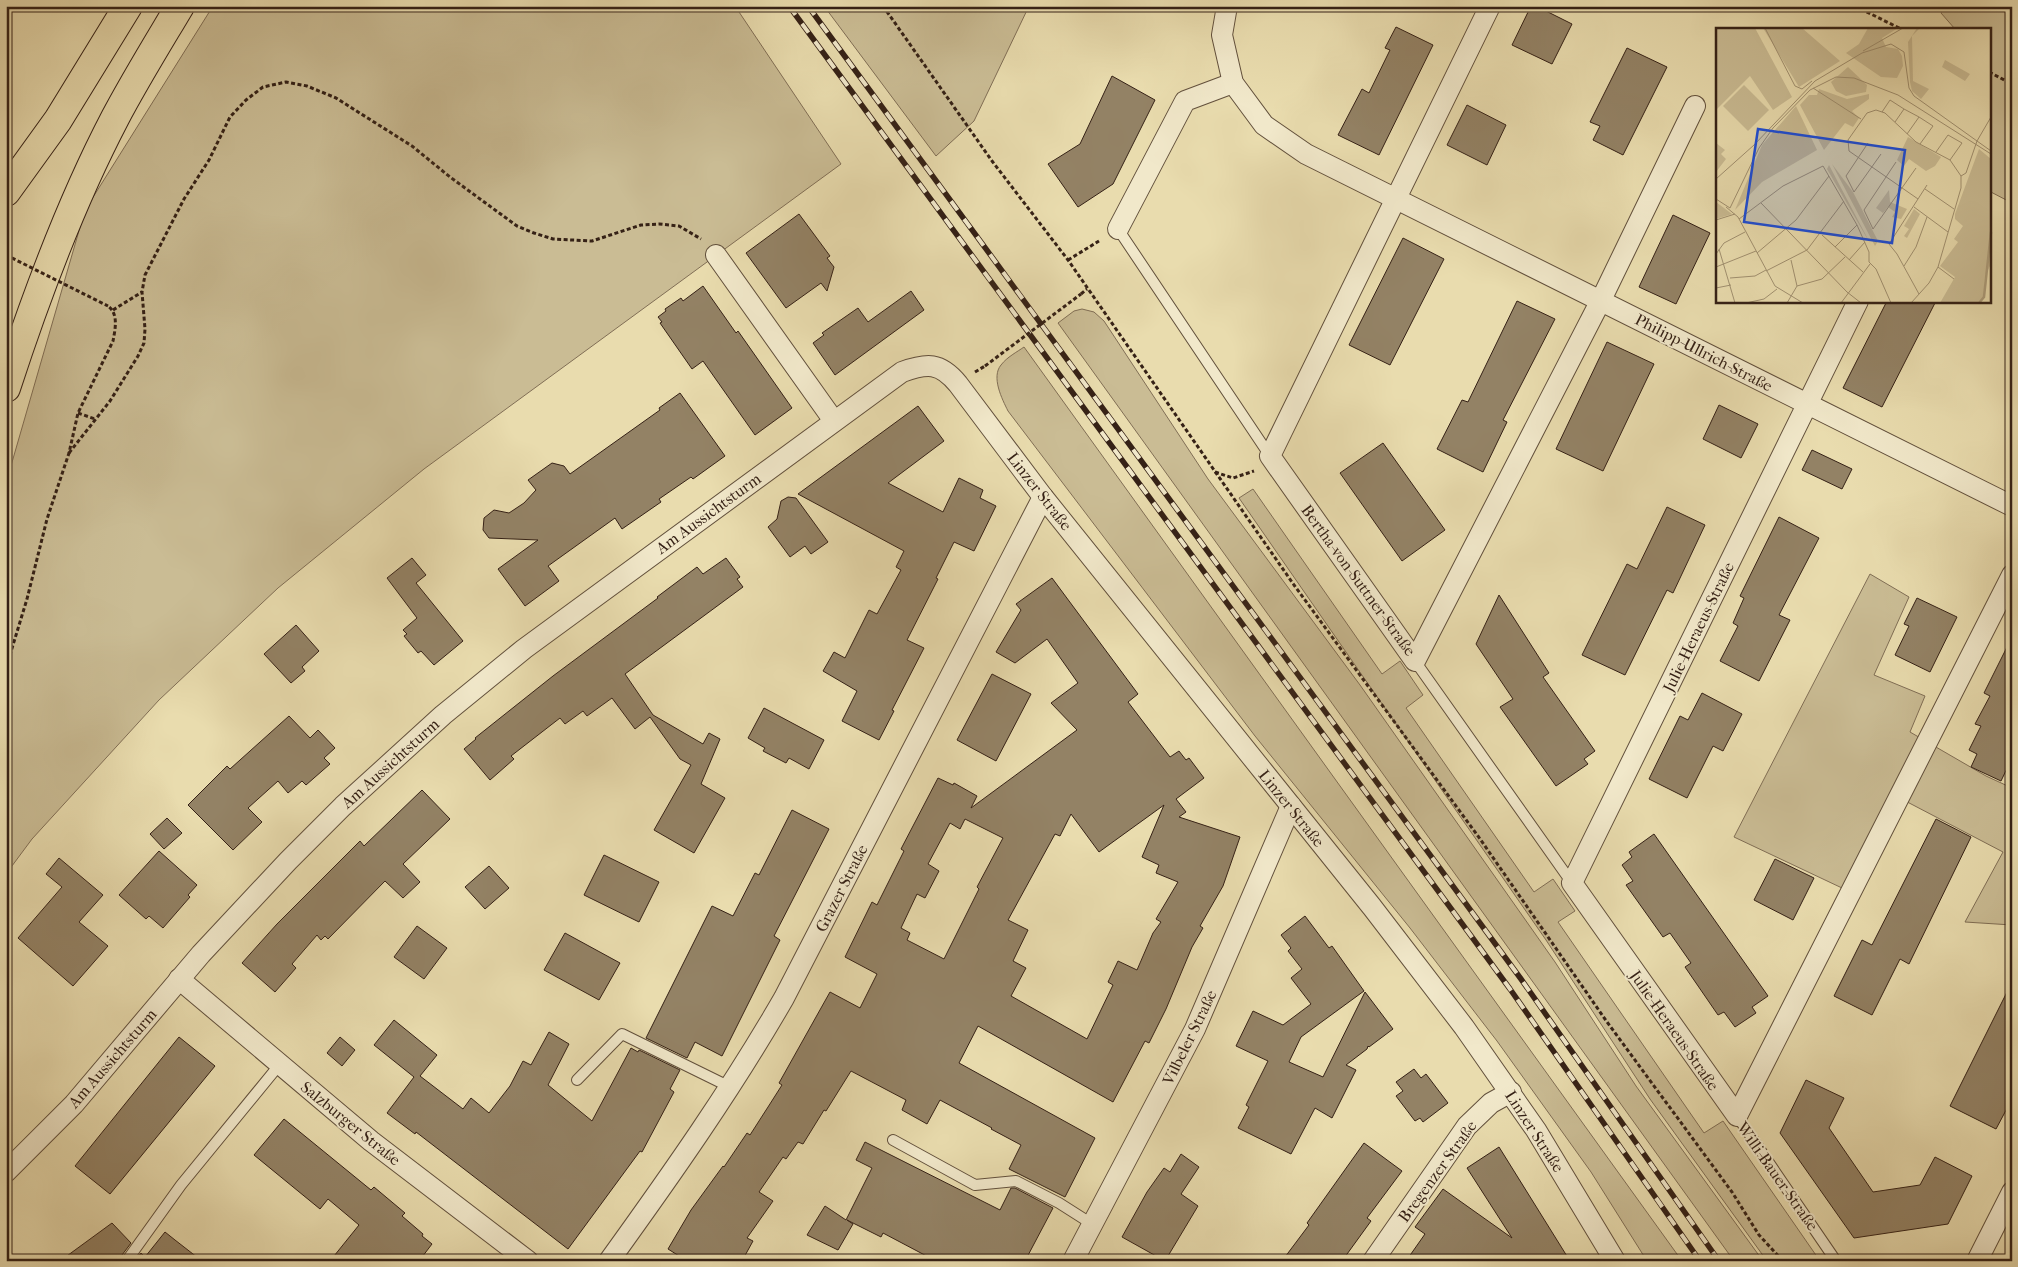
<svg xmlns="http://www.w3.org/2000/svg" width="2018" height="1267" viewBox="0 0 2018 1267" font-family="'IM FELL French Canon',serif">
	<rect width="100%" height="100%" fill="#e9dcae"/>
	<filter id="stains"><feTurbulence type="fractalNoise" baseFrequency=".004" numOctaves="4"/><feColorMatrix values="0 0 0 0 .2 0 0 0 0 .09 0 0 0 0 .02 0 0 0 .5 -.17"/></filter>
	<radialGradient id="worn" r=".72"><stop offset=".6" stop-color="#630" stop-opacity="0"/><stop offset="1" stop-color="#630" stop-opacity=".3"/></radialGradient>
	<g fill="#cabc94" stroke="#806e55">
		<path d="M213,6H735L841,164L424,469L278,588L159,700L32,839L6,874V483L85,210Z"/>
		<path d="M824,6H1029L974,121L936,156Z"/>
		<path d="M1944,6H2012V203L1989,191V29H1955L1941,13Z"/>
		<path d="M1082,309L1094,312L1104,321L1208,479L1360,685L1555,962L1636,1086L1763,1261H1734L1058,323L1074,311Z"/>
		<path d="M1024,347L1682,1261H1647L1591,1172L1497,1041L1410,928L1255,736L1008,411C1002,399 991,377 1001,365C1007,357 1017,352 1024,347Z"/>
		<path d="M1253,489L1382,674L1400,661L1423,695L1406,708L1534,892L1553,879L1575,911L1558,922L1704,1133L1723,1121L1820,1261H1767L1650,1099L1546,940L1239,498Z"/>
		<path d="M1870,574L1909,597L1874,675L1925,696L1910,732L1986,776L2012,788V925L1965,922L2003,852L1892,794L1842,888L1734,837Z"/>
	</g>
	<g fill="#938265" stroke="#352116" fill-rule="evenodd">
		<path d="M1531,6H1536L1572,24L1552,64L1512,45Z"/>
		<path d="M1396,27L1433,45L1379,155L1338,135L1362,89L1369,93L1390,50L1385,48Z"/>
		<path d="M1627,48L1667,67L1623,155L1593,140L1600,126L1590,122Z"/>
		<path d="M1112,76L1155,100L1113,184L1078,207L1048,164L1080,144Z"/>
		<path d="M1467,105L1506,125L1487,165L1447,145Z"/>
		<path d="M799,214L830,256L827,258L834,267L827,291L821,283L786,308L746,253Z"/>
		<path d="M1673,215L1710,233L1676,304L1639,287Z"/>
		<path d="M1403,238L1444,259L1390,365L1349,345Z"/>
		<path d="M703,286L736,333L738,331L792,408L755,435L703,361L692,369L660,323L662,322L658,317L666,311L665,309L681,298L683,301Z"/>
		<path d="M911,291L924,310L835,375L813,343L824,335L822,333L858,308L868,322Z"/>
		<path d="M1517,301L1555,319L1503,420L1507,422L1483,472L1437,449L1462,400L1468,402Z"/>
		<path d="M1887,301H1936L1882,407L1843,388Z"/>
		<path d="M1607,342L1654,364L1603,471L1556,449Z"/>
		<path d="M680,393L725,456L693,479L691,477L659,499L661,502L622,529L615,518L548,566L559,581L525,606L498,569L538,540L489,538L483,530L484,518L494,510L509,513L524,503L536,490L528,480L552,463L564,466L570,474L660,410L659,408Z"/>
		<path d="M1719,405L1758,424L1741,458L1703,439Z"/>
		<path d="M918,406L944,441L888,483L943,512L959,478L983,490L980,498L996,506L974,551L954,542L936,578L938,579L907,640L924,648L892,710L894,711L879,740L842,721L857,691L823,671L834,652L845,658L869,610L877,614L901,570L896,567L904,551L798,494Z"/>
		<path d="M1383,443L1445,530L1402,561L1340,473Z"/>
		<path d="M1812,450L1852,469L1842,489L1802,470Z"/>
		<path d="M788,497L796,498L828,542L811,554L805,546L790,557L768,527L777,519L781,501Z"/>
		<path d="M1667,507L1705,525L1673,593L1667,590L1625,675L1582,655L1627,564L1637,569Z"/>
		<path d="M1779,517L1819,538L1779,615L1790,620L1759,681L1720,661L1738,626L1733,623L1744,598L1740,596Z"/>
		<path d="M412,558L426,575L416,583L463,641L434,665L421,651L418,653L404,636L407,634L403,630L417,618L387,578Z"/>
		<path d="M726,558L740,577L737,579L743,587L625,674L653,715L703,744L709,733L720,739L701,784L725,798L694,853L654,830L691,765L680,759L650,717L635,729L612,698L587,716L583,711L565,724L560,718L511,756L514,759L490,780L464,749L476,739L475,738L553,676L658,598L657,597L697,567L703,574Z"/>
		<path d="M1052,578L1138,694L1128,702L1170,757L1179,751L1186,760L1189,758L1204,778L1176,799L1186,812L1179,817L1240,837L1223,886L1200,926L1203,928L1192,947L1166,1009L1149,1043L1145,1041L1113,1102L978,1026L959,1063L1095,1138L1065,1197L1009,1169L1021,1145L991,1129L992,1128L940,1100L927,1124L902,1110L906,1100L851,1071L826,1111L824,1110L803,1144L798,1142L786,1159L783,1157L759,1192L773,1201L747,1238L753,1241L742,1261H687L668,1249L691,1210L723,1166L724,1167L747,1133L750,1135L768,1107L782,1085L779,1083L830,992L860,1008L877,974L845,957L872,902L877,905L904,851L901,849L938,778L953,785L954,783L977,796L971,808L1077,730L1051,703L1078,683L1047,639L1015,663L996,652L1021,610L1016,604ZM1164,805L1142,857L1159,865L1156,873L1178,882L1156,919L1161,922L1153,933L1137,970L1118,961L1108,982L1113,985L1087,1039L1011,996L1026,968L1013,961L1028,930L1008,920L1055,834L1060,836L1071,814L1099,852ZM965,819L1003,838L977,887L979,889L944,959L907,940L910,933L901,928L917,894L925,898L939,871L928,864L950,823L960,829Z"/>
		<path d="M1499,595L1549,673L1543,677L1595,751L1584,759L1588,764L1556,786L1500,707L1513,699L1476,644Z"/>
		<path d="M1917,598L1957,617L1930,672L1895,655L1909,626L1904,624Z"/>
		<path d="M296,625L319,651L302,667L305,671L291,683L264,654Z"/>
		<path d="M2012,637V758L2001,781L1971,767L1977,754L1969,750L1981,726L1975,724L1990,696L1984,693Z"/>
		<path d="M992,674L1031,694L996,761L957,740Z"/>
		<path d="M1702,693L1742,714L1723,751L1713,746L1687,798L1649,779L1680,716L1688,720Z"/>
		<path d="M764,708L824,740L809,769L789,758L786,763L763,751L765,748L748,738Z"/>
		<path d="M289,716L310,738L318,730L335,748L324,758L330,764L306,785L302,781L288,793L278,781L248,808L262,822L233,850L188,805L227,766L230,769Z"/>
		<path d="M422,790L450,819L403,864L420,882L403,898L385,881L328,939L325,936L321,940L317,935L292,964L296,968L275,992L242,963L277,924L360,841L364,846Z"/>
		<path d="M792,810L829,829L774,936L780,940L722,1056L695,1042L687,1058L646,1038L712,906L733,916L755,873L759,875Z"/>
		<path d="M167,818L182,833L164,849L150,834Z"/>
		<path d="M1936,819L1971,837L1909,964L1900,959L1872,1015L1834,996L1862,940L1872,945Z"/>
		<path d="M1654,834L1768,996L1752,1007L1756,1013L1735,1027L1724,1012L1718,1015L1685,967L1691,963L1670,933L1663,937L1626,885L1633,881L1622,865L1632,857L1629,852Z"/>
		<path d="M159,851L197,885L188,895L190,897L163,928L149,916L146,919L119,895Z"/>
		<path d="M604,855L659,882L639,922L584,895Z"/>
		<path d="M59,858L103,895L79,922L108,946L73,986L18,938L62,887L46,874Z"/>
		<path d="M1775,859L1814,878L1793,920L1754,900Z"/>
		<path d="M489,866L509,888L485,909L465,887Z"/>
		<path d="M1305,916L1329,948L1332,946L1364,991L1301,1037L1289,1062L1323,1077L1365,992L1393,1029L1369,1047L1368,1046L1367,1049L1346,1065L1356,1070L1332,1118L1315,1108L1291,1154L1238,1128L1249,1107L1246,1105L1268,1061L1236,1046L1253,1011L1283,1025L1311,1004L1291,978L1302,969L1288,951L1291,948L1281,935Z"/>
		<path d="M417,926L447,948L424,979L394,957Z"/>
		<path d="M565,933L620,963L599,1000L544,970Z"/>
		<path d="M2012,982V1099L1996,1129L1950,1106Z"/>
		<path d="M394,1020L437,1055L420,1076L463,1109L471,1098L489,1113L510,1086L523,1061L531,1065L549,1032L569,1044L548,1085L592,1121L631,1048L638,1052L639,1050L680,1070L670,1089L674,1092L642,1152L640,1151L568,1249L416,1132L415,1134L387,1113L414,1077L374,1045Z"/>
		<path d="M179,1037L215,1066L110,1194L75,1166Z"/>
		<path d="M340,1037L355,1050L342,1066L327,1053Z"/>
		<path d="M1414,1069L1421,1078L1426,1074L1448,1103L1423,1122L1420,1118L1415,1121L1396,1096L1403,1091L1396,1082Z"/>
		<path d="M1806,1080L1844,1098L1829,1128L1873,1192L1920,1185L1935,1157L1972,1176L1948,1224L1854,1238L1780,1133Z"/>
		<path d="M284,1119L371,1190L374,1187L405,1213L402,1216L423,1234L422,1236L432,1244L419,1261H330L359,1225L328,1199L320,1209L254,1155Z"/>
		<path d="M865,1142L1000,1210L1011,1188H1015L1053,1208L1025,1261H936L883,1233L881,1237L847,1220L853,1224L838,1250L807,1235L825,1206L846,1220L872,1168L856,1160Z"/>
		<path d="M1364,1143L1402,1171L1367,1218L1371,1221L1342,1261H1282L1309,1225L1307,1223Z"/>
		<path d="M1499,1147L1570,1261H1406L1425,1234L1415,1227L1443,1189L1512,1238L1467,1168Z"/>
		<path d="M1181,1154L1199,1167L1181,1194L1198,1206L1165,1261L1122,1237L1147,1192L1164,1168L1170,1172Z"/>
		<path d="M112,1223L131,1243L122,1255L121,1261H60Z"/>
		<path d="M165,1232L175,1240L202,1261H135L141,1253L145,1257Z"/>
	</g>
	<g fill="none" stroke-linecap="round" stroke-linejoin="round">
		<g stroke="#62503c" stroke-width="12">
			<g id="lane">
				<path d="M1118,229L1270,456"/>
				<path d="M1415,661L1572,883"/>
				<path d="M577,1080L622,1034L730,1087"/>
				<path d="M1737,1116L1836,1261"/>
				<path d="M893,1140L975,1185L1016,1181L1059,1203L1092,1224"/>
				<path d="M128,1259L181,1185L280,1064"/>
			</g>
		</g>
		<g stroke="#62503c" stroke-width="22">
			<g id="street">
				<path d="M1227,6L1222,35L1233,83L1264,125L1306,154L2012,506"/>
				<path d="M1490,6L1270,456L1415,661L1601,300L1695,106"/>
				<path d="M1118,229L1185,101L1233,83"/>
				<path d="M716,255L834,421"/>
				<path d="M1858,301L1572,883L1737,1116L2012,575"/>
				<path d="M179,979L371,1141L528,1261"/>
				<path d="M6,1172L74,1104L201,954L288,861L343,806L443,715L524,649L902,372C927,363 940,362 958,384L1043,497L1372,907L1464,1027L1536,1130L1615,1261"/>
				<path d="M609,1261C671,1175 731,1090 784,998L1043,497"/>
				<path d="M1073,1261L1195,1029L1291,806"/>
				<path d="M1373,1261L1467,1126L1491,1103L1511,1092"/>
				<path d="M1977,1261L2012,1192"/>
			</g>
		</g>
		<g stroke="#352116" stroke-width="30">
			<g id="primary">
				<path d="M6,192L58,120L128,6"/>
				<path d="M6,388C36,296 70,204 115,118C135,80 158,43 180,6"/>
			</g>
		</g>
		<g stroke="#352116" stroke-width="3" stroke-dasharray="4 2.5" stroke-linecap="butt">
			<path d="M883,6L992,161L1068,260L1294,585L1478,836L1607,1022L1732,1192L1759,1235L1783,1261"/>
			<path d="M1855,6L1901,29"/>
			<path d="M2002,6L2012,11"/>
			<path d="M1989,72L2012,84"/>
			<path d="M1068,260L1099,241"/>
			<path d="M1081,294L1087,289"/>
			<path d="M113,310L142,292"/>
			<path d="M975,372L985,366"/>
			<path d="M78,413L95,419"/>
			<path d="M69,453L110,401L138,356L144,343L145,329L142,292L145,275L184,199L209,160L230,117L246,100L263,87L286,82L307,86L336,98L412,146L450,177L517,226L534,233L553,239L592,241L641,225L659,224L679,226L701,239"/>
			<path d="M1215,472L1233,478L1254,471"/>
			<path d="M6,668L27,599L47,519L69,453L78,413L113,341C115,330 119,314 108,306"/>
		</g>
		<use href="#lane" stroke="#f1e8ca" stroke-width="10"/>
		<use href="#street" stroke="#f1e8ca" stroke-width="20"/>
		<use href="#primary" stroke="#e9dcae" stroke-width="28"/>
		<g stroke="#352116" stroke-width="5.5">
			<g id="rail">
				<path d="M789,6L1510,989L1700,1261"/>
				<path d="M808,6L1521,979L1719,1261"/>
			</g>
		</g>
		<use href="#rail" stroke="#f1e8ca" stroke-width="4" stroke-dasharray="11" stroke-linecap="butt"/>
		<g stroke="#352116" stroke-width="3" stroke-dasharray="4 2.5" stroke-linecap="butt">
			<path d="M6,255L108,306"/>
			<path d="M985,366L1081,294"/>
		</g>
	</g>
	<g text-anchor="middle" stroke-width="4" stroke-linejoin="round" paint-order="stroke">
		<g font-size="16" fill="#352116" stroke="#f1e8ca">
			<text transform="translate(1704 352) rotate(27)" y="6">Philipp-Ullrich-Straße</text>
			<text transform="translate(1040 491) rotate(52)" y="6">Linzer Straße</text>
			<text transform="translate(708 513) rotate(-36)" y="6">Am Aussichtsturm</text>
			<text transform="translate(1359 580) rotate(54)" y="6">Bertha-von-Suttner-Straße</text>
			<text transform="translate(1698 627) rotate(-64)" y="6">Julie-Heraeus-Straße</text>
			<text transform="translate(390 763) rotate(-42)" y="6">Am Aussichtsturm</text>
			<text transform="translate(1292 808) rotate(51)" y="6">Linzer Straße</text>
			<text transform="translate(841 888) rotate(-63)" y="6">Grazer Straße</text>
			<text transform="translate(1675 1030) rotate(55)" y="6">Julie-Heraeus-Straße</text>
			<text transform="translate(1189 1037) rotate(-64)" y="6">Vilbeler Straße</text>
			<text transform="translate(112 1058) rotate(-49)" y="6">Am Aussichtsturm</text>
			<text transform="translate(351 1123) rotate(39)" y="6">Salzburger Straße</text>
			<text transform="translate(1535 1131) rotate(57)" y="6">Linzer Straße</text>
			<text transform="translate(1437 1171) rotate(-54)" y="6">Bregenzer Straße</text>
			<text transform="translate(1778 1176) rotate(55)" y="6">Willi-Bauer-Straße</text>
		</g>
	</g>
	<g transform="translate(1716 28)">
		<rect width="275" height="275" fill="#e9dcae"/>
		<path d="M0,0H39L76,69L57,82L34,48L0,82ZM47,0H86L124,33L83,59ZM152,0H182L166,10L170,19L182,21L186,28L187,38L181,50L165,49L130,25L143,16ZM201,0H204L196,8L197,53L213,61L205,71L196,63L194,54L192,14ZM229,32L254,46L249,53L226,39ZM132,39L151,57L150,64L130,68L120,63L115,54ZM28,57L53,82L32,103L7,78ZM103,61L131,71L153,66V71L136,83L143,90L137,99L129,95L108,122L84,77L93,67H101ZM80,78L101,122L46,154L19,182L46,117ZM192,109L225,129L219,138L210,143L193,131L188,138L181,132ZM0,115L9,122L5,126L10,131L0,144ZM263,121L275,131V236L269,248L268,270L261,275H224L239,249L224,238L242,214L238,211L247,198L239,191V186ZM116,136L137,164L162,213L159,218ZM113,137L155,217L111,141ZM173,162L174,174L191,181L185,191L176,189L179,184L172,179L167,185L160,180ZM0,174L16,186L0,191ZM198,181L204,186L191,210L188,208L193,201L188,198Z" fill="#cabc94"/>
		<path fill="none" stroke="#ac9c7a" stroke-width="2.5" d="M263,275L268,269L275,204"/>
		<path fill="none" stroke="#a19171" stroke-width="1" d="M49,0L79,58L86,61L96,53M147,23L187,0M97,60L145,91M188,81L203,89M166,84L174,72L188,81L179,94M191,106L203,89L217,98L204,116M152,115L130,148L138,164L165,126M220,124L232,107L246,115L234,132M180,134L148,182L157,201L200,140M245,148L250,145L261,113L275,89M0,151L38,117L99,53L146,25L175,16L188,24L193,60L198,68L275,123M209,161L238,181M0,171L14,180L43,120L57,100L94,62L120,49L138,50L182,67L275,126M45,175L131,264M10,179L22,189L59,258L87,275M198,179L232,204M23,191L67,158L107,138L141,197L153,224V234L160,241L175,275M0,192L19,186M106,207L147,244M119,219L141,197M3,221L19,275M41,225L80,192L113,148M0,226L8,215L29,204M133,232L149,214M188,238L200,219L211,189M0,239L40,223M222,239L238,251M50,243L91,222L128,173M14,250L39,248L50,242M81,258L106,251L129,229M0,260L15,257M131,264L145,275M203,266L181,226L173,216L211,157M30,275L48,271L61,261M71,275L81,258L75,232M125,275L154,236M195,275L213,255L222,239L245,160V148L234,132L200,114L169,85L160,82L151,85L132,112L133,123L202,171"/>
		<path fill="#1d4ed8" fill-opacity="0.15" stroke="#1d4ed8" stroke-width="2.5" d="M42,101L189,122L176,215L28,194Z"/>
		<rect width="275" height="275" fill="none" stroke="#352116" stroke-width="2.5"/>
	</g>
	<rect width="2018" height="1267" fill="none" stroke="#e9dcae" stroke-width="25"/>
	<rect x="8" y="8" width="2003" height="1252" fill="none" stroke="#352116" stroke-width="2.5"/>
	<rect x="12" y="12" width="1993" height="1242" fill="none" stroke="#352116"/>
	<rect width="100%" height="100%" filter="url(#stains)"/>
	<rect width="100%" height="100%" fill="url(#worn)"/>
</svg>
